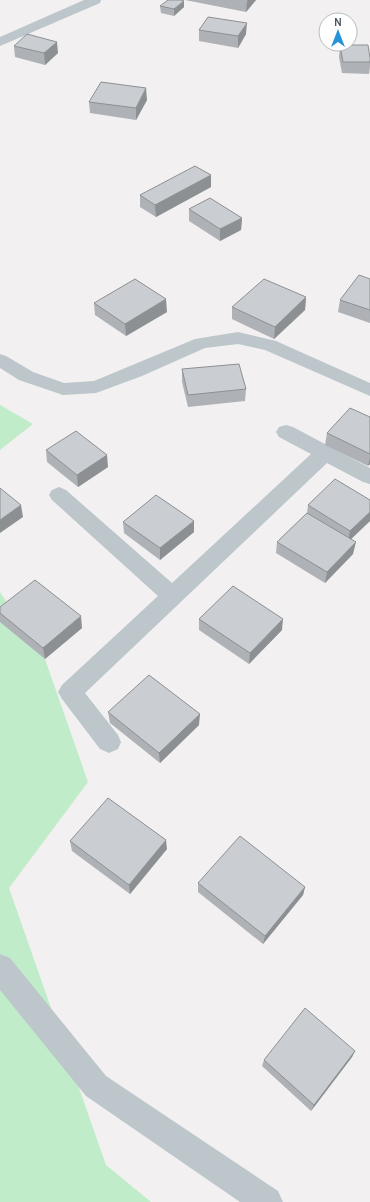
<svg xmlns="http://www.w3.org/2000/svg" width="370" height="1202" viewBox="0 0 370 1202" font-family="Karla,sans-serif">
	<rect width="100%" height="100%" fill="#f2f0f0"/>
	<g fill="#c1ecca">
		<path d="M0,405L33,424L0,450Z"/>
		<path d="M0,592L45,659L88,782L9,888L106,1165L151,1202H0Z"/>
	</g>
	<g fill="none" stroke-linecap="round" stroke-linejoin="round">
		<g fill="#bcc6cb" fill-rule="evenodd">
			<path d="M84,0H101L100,3L0,46V37Z"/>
			<path d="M238,332L276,341L370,383V396L265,350L238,344L205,348L142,376L96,393L63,395L19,380L0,368V354L6,356L33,372L64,383L94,381L195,339Z"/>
			<path d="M286,425L293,427L370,468V484L363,482L327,463L85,693L118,735L121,742L118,749L109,753L100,749L62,699L58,692L62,685L158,596L52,500L49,495L52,490L59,487L66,490L172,583L311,454L279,437L276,432L279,427Z"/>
			<path d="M0,954L10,958L106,1076L278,1191L283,1202H240L86,1096L0,990Z"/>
		</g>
	</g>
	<g fill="#aeb1b5">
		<path d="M185,0H256L246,12Z"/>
		<path d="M184,1V7L174,16L161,13L160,6Z"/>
		<path d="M199,30L246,34L238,48L199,41Z"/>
		<path d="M340,45L370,58V67L369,74L342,73L339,57Z"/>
		<path d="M14,46L58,53L45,65L15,57Z"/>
		<path d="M147,100L136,120L90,113L89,102Z"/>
		<path d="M211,187L156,217L140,207V195Z"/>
		<path d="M189,209L242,218L241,230L220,241L189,221Z"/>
		<path d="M370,279V323L338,312L340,300Z"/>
		<path d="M306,297L305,310L274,339L232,319V307Z"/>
		<path d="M94,303L167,312L126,336L95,315Z"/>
		<path d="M182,369L246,389L245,401L188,407L182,382Z"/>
		<path d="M370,417V464L368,466L325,445L327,433Z"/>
		<path d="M46,450L108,467L78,487L47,462Z"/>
		<path d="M370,500V521L351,539L353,554L325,583L276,553L277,542L307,513L308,505Z"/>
		<path d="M194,521V532L160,560L124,533L123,522Z"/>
		<path d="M0,607L82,628L45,659L0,622Z"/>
		<path d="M199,619L282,630L249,664L199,630Z"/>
		<path d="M108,712L199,725L160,763L110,723Z"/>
		<path d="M70,841L167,849L130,894L72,851Z"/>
		<path d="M198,883L305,887L303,895L263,944L198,892Z"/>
		<path d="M355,1051L352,1057L311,1111L262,1066L264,1060Z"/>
	</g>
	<g fill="#8d9093">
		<path d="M248,0H256L246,12L247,1Z"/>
		<path d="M184,1V7L174,16V9Z"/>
		<path d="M247,23L246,34L238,48V36Z"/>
		<path d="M57,42L58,53L45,65L44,53Z"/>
		<path d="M146,88L147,100L136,120V108Z"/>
		<path d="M211,175V187L156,217L155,205Z"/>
		<path d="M242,218L241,230L220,241V229Z"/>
		<path d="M306,297L305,310L274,339L275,327Z"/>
		<path d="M166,299L167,312L126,336L125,324Z"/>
		<path d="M107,455L108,467L78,487L77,475Z"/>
		<path d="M370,457V464L368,466Z"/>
		<path d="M21,505L23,517L0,533V520Z"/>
		<path d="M370,512V521L348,542L350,531Z"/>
		<path d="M194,521V532L160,560V548Z"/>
		<path d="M356,542L353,554L325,583L327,572Z"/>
		<path d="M81,616L82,628L45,659L43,648Z"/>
		<path d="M283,619L282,630L249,664L250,653Z"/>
		<path d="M200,714L199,725L160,763L159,753Z"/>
		<path d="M166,840L167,849L130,894L129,885Z"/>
		<path d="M305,887L303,895L263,944L265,936Z"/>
		<path d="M355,1051L352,1057L311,1111L314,1105Z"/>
	</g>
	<g fill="#caced2" stroke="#8d9093">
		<path d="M168,0H181L184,1L174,9L160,6Z"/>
		<path d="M208,17L247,23L238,36L199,30Z"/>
		<path d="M27,34L57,42L44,53L14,46Z"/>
		<path d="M340,45H368L370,58V62H343Z"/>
		<path d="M101,82L146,88L136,108L89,102Z"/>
		<path d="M195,166L211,175L155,205L140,195Z"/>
		<path d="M210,198L242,218L220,229L189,209Z"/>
		<path d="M359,275L370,279V310L340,300Z"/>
		<path d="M135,279L166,299L125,324L94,303Z"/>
		<path d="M264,279L306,297L275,327L232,307Z"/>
		<path d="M239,364L246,389L188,395L182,369Z"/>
		<path d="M350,408L370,417V454L327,433Z"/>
		<path d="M76,431L107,455L77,475L46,450Z"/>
		<path d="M335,479L370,500V512L350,531L308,505Z"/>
		<path d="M0,488L21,505L0,520Z"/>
		<path d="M156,495L194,521L160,548L123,522Z"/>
		<path d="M307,513L356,542L327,572L277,542Z"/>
		<path d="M35,580L81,616L43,648L0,613V607Z"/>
		<path d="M233,586L283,619L250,653L199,619Z"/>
		<path d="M149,675L200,714L159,753L108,712Z"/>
		<path d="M108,798L166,840L129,885L70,841Z"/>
		<path d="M240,836L305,887L265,936L198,883Z"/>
		<path d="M305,1008L355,1051L314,1105L264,1060Z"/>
	</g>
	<g transform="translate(338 32)"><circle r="19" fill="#ffffff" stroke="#b6bbbe"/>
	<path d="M0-3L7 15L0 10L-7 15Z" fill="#2593d6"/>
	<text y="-6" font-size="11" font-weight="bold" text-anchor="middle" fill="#49565c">N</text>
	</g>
</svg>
